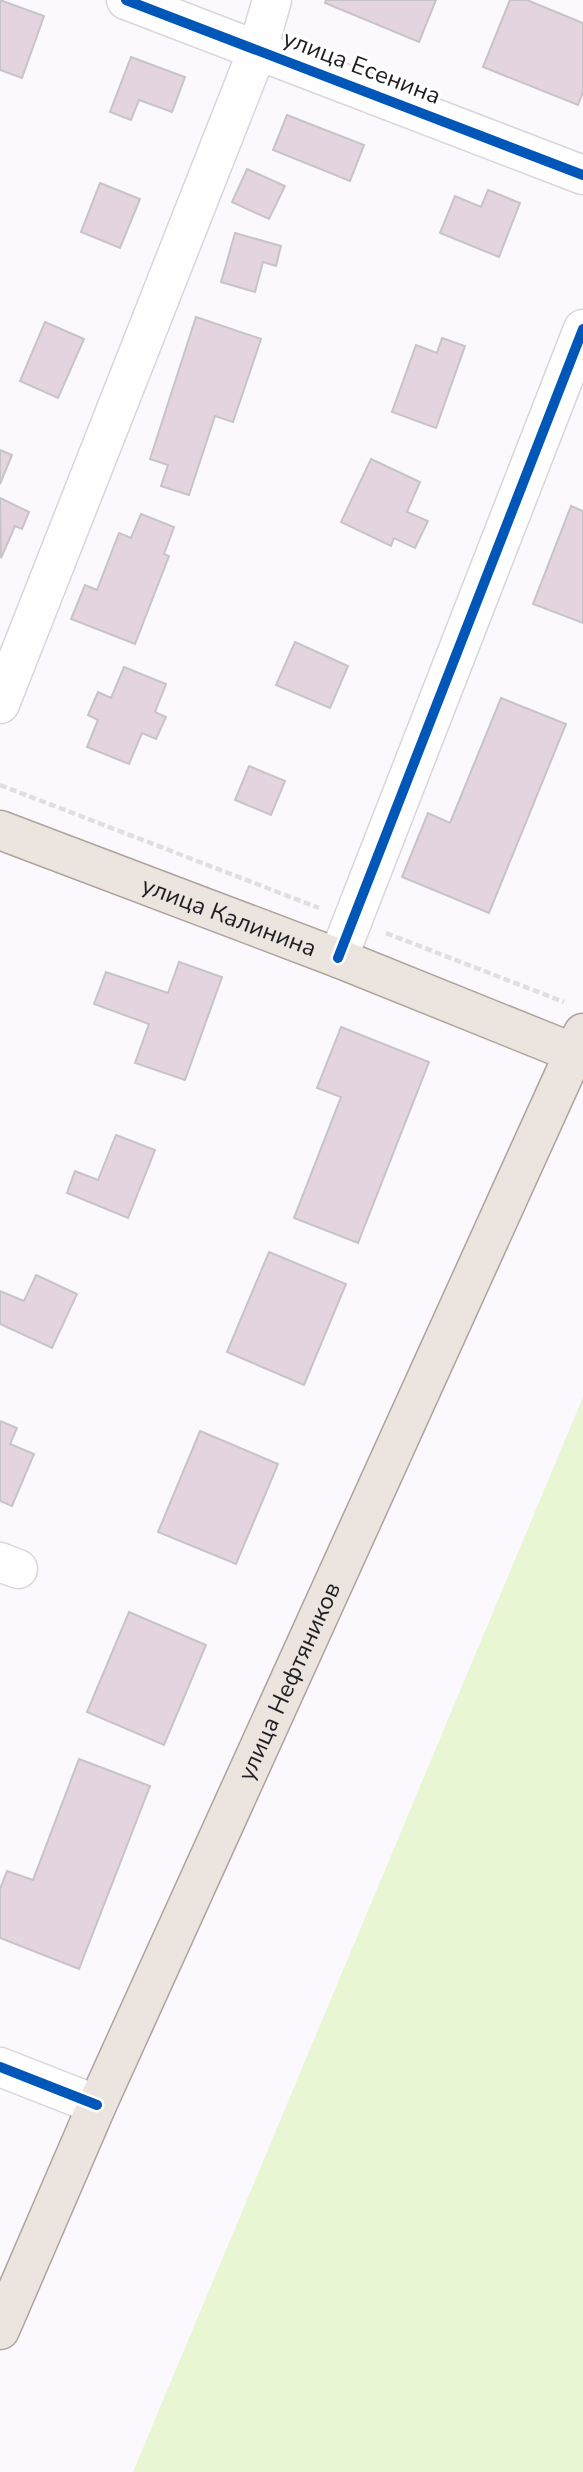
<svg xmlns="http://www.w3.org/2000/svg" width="583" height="2472" viewBox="0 0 583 2472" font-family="'Nunito Sans',sans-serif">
	<rect width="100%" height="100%" fill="#fbf9fe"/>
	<path fill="#e8f6d3" d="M583,1397V2472H132H133Z"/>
	<g fill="#e4d4df" stroke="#c7c4c7" stroke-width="2">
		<path d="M0,0L44,16L22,78L0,70Z"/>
		<path d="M326,0H436L419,42L325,3Z"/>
		<path d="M510,0H527L583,23V92L578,105L483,67Z"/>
		<path d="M131,57L185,77L172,112L139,100L131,120L110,112Z"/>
		<path d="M287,115L364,145L350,181L273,150Z"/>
		<path d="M247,169L285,186L269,219L232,202Z"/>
		<path d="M100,183L140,199L120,248L81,232Z"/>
		<path d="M488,190L520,203L499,257L440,233L455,196L481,207Z"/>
		<path d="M235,233L281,246L276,266L263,262L255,292L221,282Z"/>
		<path d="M196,317L261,339L233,422L215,416L189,495L161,486L168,465L150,459Z"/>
		<path d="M45,322L84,339L58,398L20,381Z"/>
		<path d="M442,338L465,346L436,428L392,412L416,345L437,353Z"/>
		<path d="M0,450L12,455L0,484Z"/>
		<path d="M371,459L420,482L407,512L428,521L415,548L394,538L391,546L341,522Z"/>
		<path d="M0,498L29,512L22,529L15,526L1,558Z"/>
		<path d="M571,506L583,511V623L533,604Z"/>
		<path d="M141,514L174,527L164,554L169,556L135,644L71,619L85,585L97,590L119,533L131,538Z"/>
		<path d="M295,642L348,666L330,708L276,685Z"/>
		<path d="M124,667L166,684L155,712L166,717L156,739L142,733L129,764L87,747L98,720L88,715L98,692L111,698Z"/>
		<path d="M501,698L566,724L489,913L402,877L428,813L450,823Z"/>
		<path d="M249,766L285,781L271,815L235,800Z"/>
		<path d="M179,962L222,977L185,1080L135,1063L149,1024L94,1004L106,972L168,993Z"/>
		<path d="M341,1027L429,1062L358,1243L294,1218L341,1097L317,1088Z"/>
		<path d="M116,1135L155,1150L128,1218L67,1193L75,1171L98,1180Z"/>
		<path d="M269,1252L346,1284L304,1385L227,1352Z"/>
		<path d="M36,1275L77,1294L52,1348L0,1324V1291L24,1301Z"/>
		<path d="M0,1421L17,1428L10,1444L34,1454L12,1506L0,1501Z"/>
		<path d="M200,1431L278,1464L236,1564L158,1532Z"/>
		<path d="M129,1612L206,1645L164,1745L87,1712Z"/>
		<path d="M79,1759L150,1786L79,1969L0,1938V1889L7,1871L33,1880Z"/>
	</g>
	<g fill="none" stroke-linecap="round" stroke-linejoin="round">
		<g stroke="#d8d6da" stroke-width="41">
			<g id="minor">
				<path d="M126,0L583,175"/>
				<path d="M0,704L258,49L272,0"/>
				<path d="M338,958L583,329"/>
				<path d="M0,1562L18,1569"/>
				<path d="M0,2067L97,2105"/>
			</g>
		</g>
		<g stroke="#b0a39d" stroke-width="41">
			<g id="major">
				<path id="s1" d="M0,830L338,958L574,1053"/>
				<path id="s2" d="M0,2330L97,2105L583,1033"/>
			</g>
		</g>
		<g stroke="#dfdfe0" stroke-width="4.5" stroke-dasharray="7 3.5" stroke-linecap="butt">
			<path d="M0,785L319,908"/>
			<path d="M386,933L564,1002"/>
		</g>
		<use href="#minor" stroke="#fefeff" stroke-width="38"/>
		<use href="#major" stroke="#ebe4df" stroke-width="38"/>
		<g stroke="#fff" stroke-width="15">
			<g id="cycleway">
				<path d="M126,0L583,175"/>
				<path d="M338,958L583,329"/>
				<path d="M0,2067L97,2105"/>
			</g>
		</g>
		<use href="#cycleway" stroke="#0057b8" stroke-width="10"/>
	</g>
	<g text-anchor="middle" stroke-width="6" stroke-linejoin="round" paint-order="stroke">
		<g font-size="24" fill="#1f1e22" stroke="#fff">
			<text transform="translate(362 67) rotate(21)" y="8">улица Есенина</text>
			<text dy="8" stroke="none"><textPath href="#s1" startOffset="245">улица Калинина</textPath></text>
			<text dy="8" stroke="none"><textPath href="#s2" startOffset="710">улица Нефтяников</textPath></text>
		</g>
	</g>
</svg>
